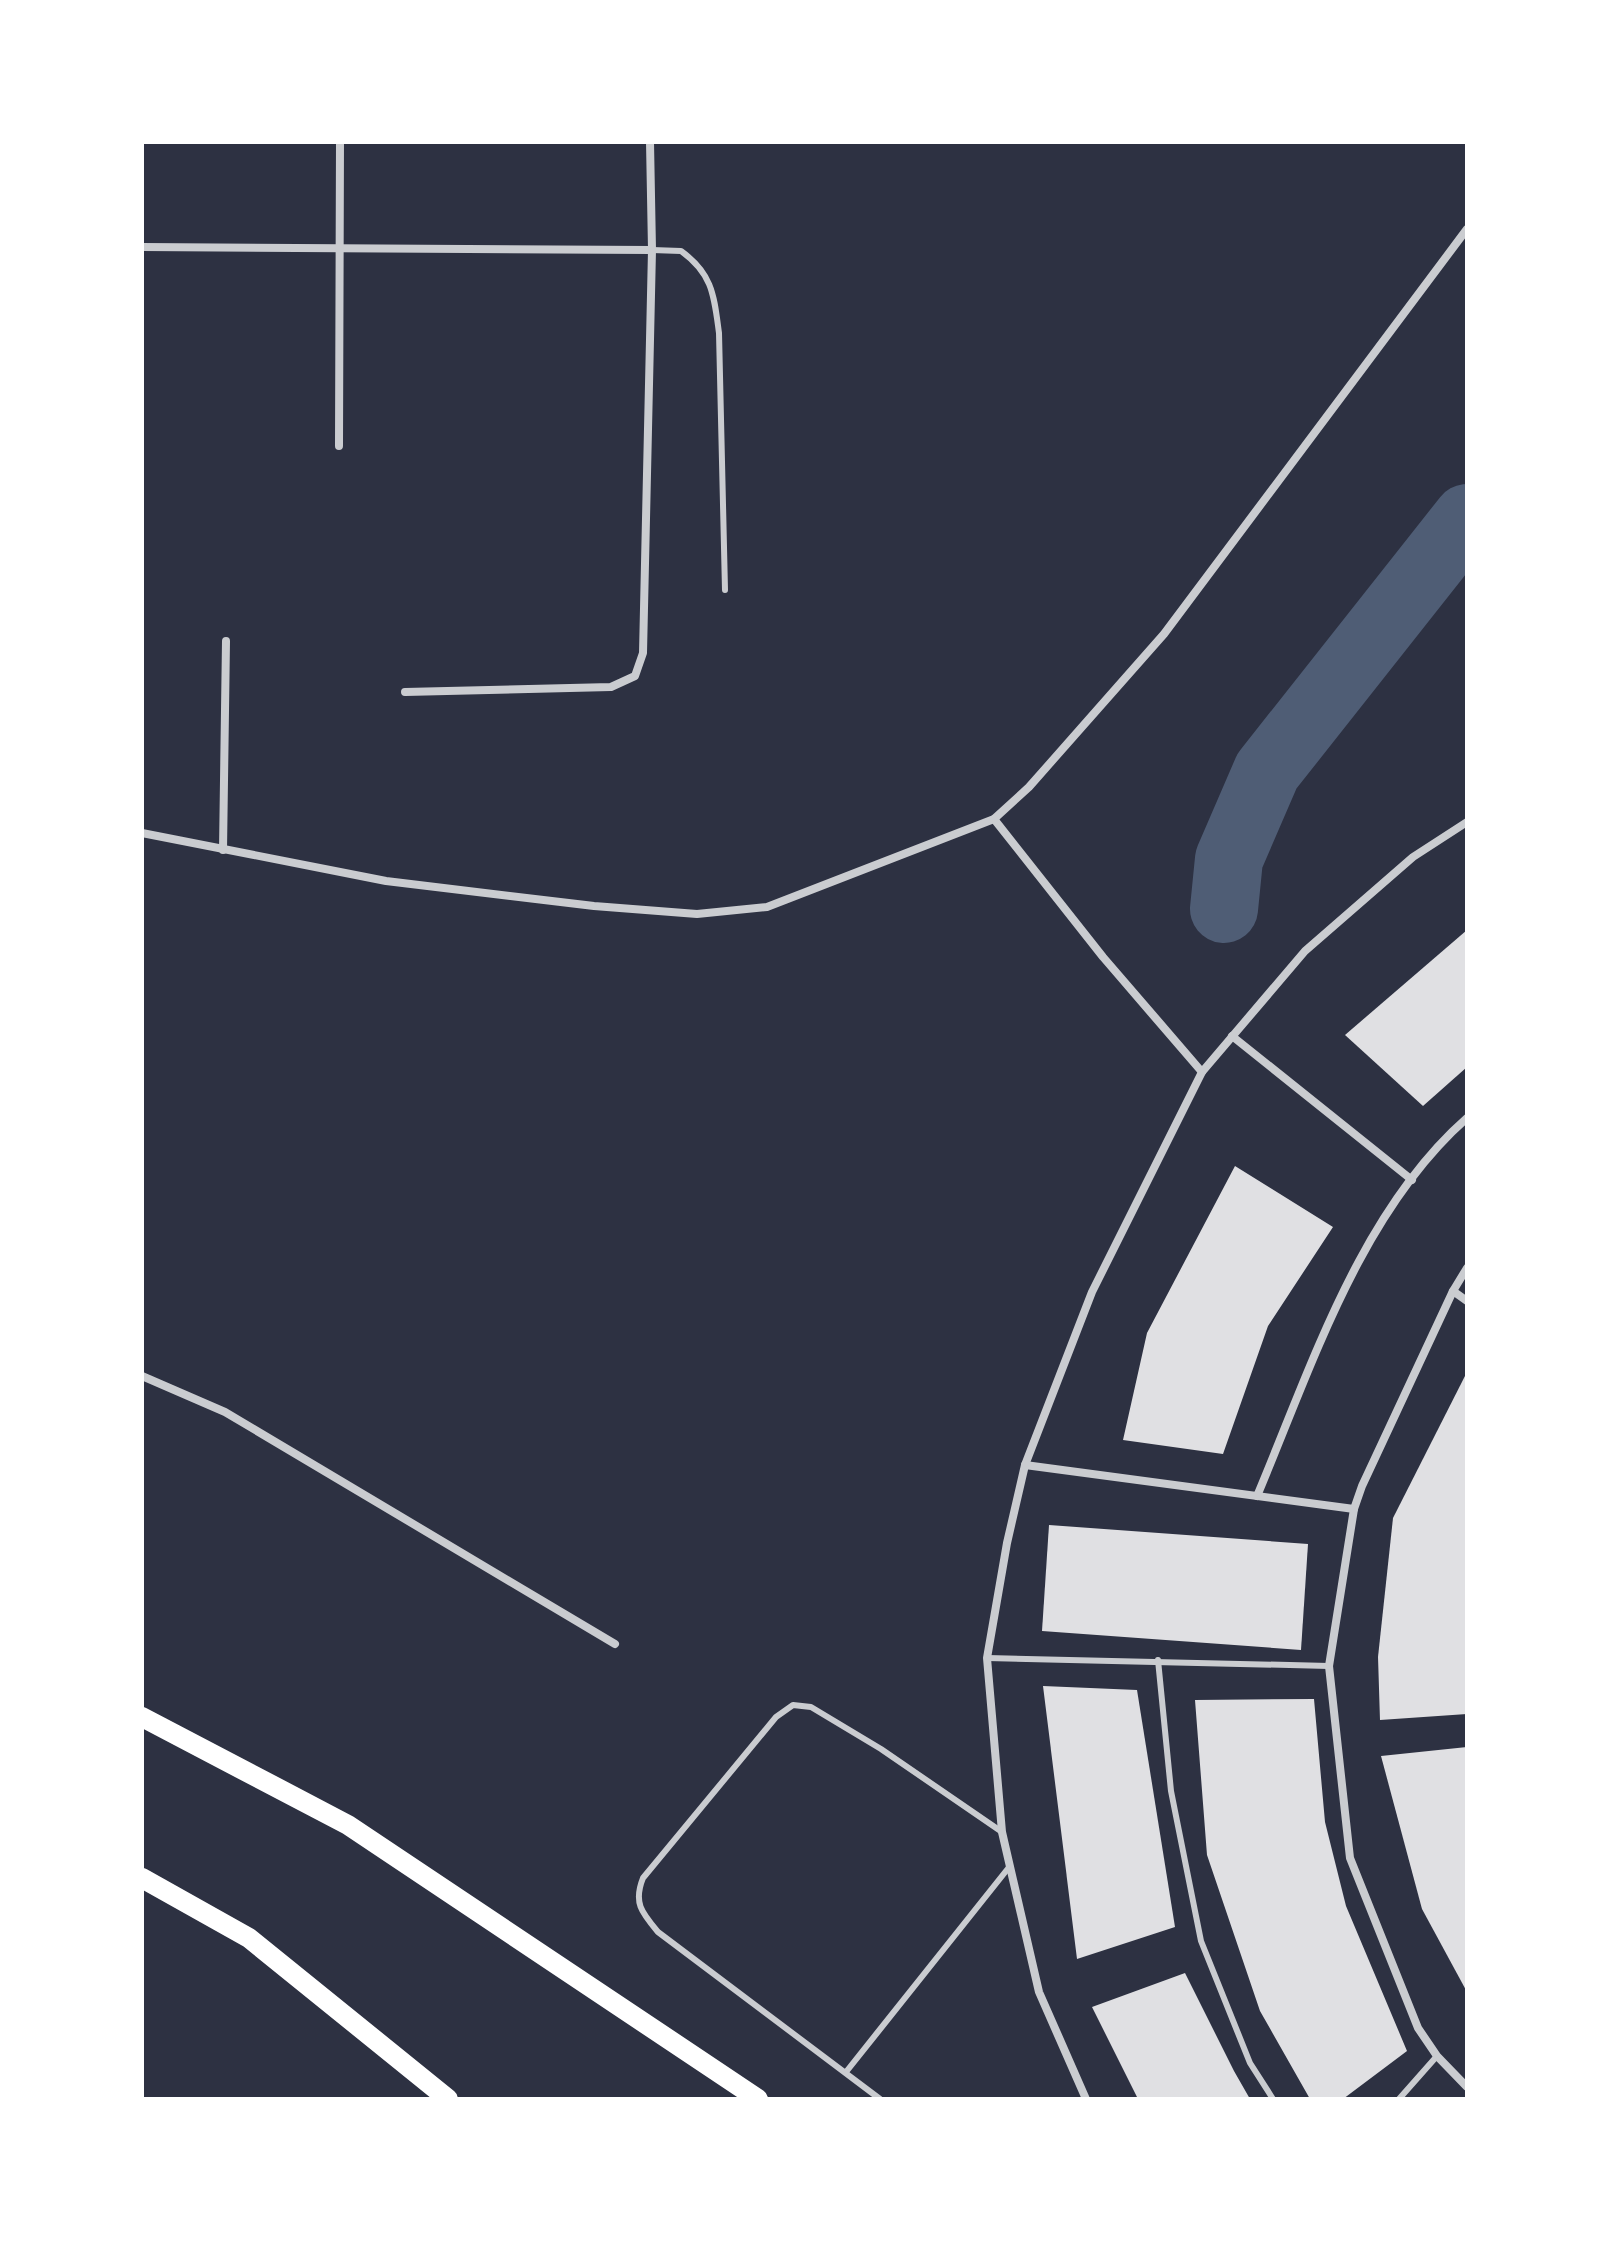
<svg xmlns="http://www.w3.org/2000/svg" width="1609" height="2241" viewBox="0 0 1609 2241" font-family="Lato,sans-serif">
	<rect width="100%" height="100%" fill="#2d3142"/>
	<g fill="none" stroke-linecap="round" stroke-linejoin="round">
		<path stroke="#4f5d75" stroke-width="68" d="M1224,909L1229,859L1267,771L1467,518"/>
	</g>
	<g fill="#e0e0e3">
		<path d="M1467,930V1067L1423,1106L1345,1035Z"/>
		<path d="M1235,1166L1333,1227L1268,1326L1223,1454L1123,1440L1147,1333Z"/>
		<path d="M1467,1372V1714L1380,1720L1378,1657L1393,1518Z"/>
		<path d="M1049,1525L1308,1544L1301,1650L1042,1631Z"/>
		<path d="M1043,1686L1137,1690L1175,1927L1077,1959Z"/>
		<path d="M1314,1699L1325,1822L1346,1906L1407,2051L1343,2099H1310L1260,2011L1207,1855L1195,1700Z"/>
		<path d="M1467,1747V1992L1422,1909L1381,1756Z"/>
		<path d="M1185,1973L1234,2071L1250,2099H1138L1092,2007Z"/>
	</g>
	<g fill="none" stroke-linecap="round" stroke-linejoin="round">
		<g stroke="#caccd0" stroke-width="6">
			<path d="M652,250L681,251C713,274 714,296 719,333L725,590"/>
			<path d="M987,1658L1329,1666"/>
			<path d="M1158,1660L1171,1791L1201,1941L1250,2063L1273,2099"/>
			<path d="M846,2072L1010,1866"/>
			<path d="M880,2099L658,1932C642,1913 633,1903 643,1878L776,1717L793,1705L811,1707L881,1749L1002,1832"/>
			<path d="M1399,2099L1437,2056"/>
		</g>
		<g stroke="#caccd0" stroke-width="8">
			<path d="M142,247L652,250"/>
			<path d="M339,446L340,142"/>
			<path d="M405,692L611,687L635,676L643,653L652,250L650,142"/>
			<path d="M994,819L1103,957L1202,1072"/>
			<path d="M142,833L386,881L594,906L697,914L767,907L994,819L1029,787L1164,634L1467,229"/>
			<path d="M223,850L226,641"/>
			<path d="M1232,1036L1412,1180"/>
			<path d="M1467,1268L1453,1291L1362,1486L1354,1509L1329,1666L1350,1858L1418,2028L1437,2056L1467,2087"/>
			<path d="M1453,1291L1467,1301"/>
			<path d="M142,1376L225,1412L615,1644"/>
			<path d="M1025,1465L1354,1509"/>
			<path d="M1257,1496C1311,1368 1360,1212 1467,1118"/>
			<path d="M1086,2099L1039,1992L1002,1832L987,1658L1007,1543L1025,1465L1092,1292L1202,1072L1305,951L1413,857L1467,822"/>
		</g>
		<g stroke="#fff" stroke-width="20">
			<path d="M142,1717L348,1825L758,2099"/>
			<path d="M142,1878L249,1938L448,2099"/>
		</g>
	</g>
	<rect width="1609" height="2241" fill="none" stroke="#ffffff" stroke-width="288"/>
</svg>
